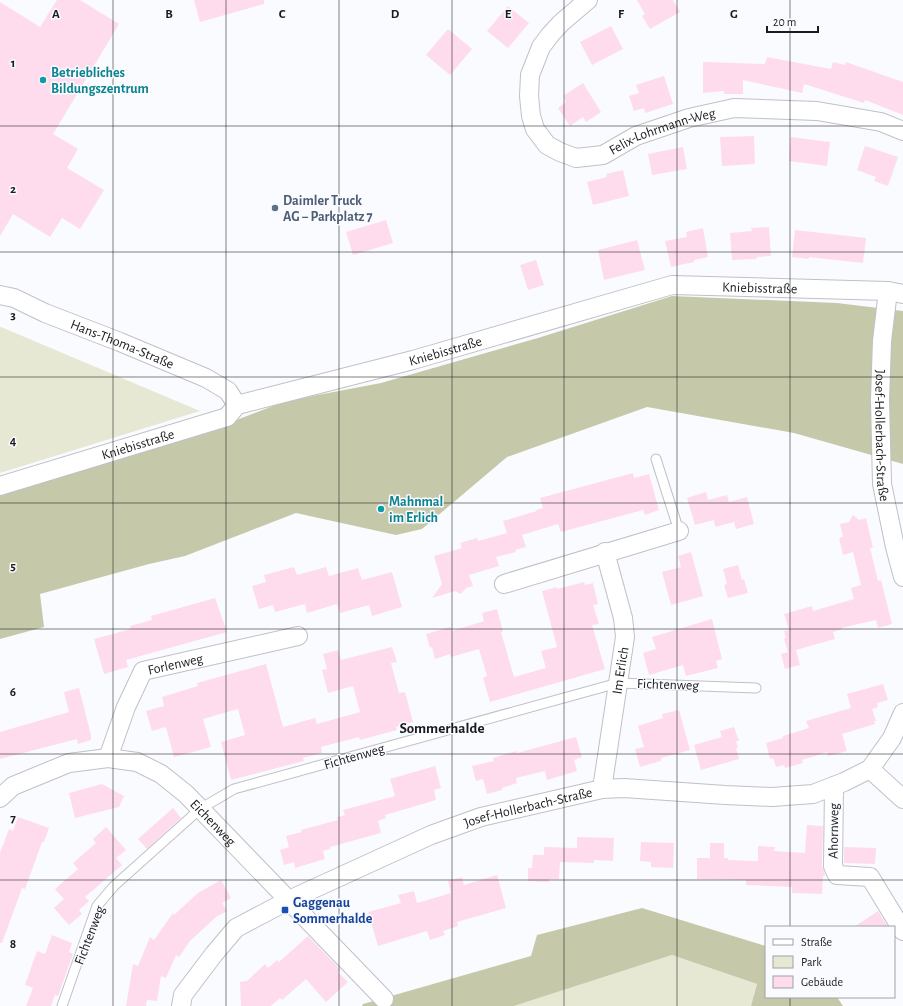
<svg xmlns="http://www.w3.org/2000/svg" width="903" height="1006" viewBox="0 0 903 1006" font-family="'Alegreya Sans',sans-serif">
	<rect width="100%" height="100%" fill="#fafbff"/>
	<g fill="#e6e8d4">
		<path d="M0,327H1L200,411L0,473Z"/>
		<path d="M672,955L757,984L751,1006H514Z"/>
	</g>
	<g fill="#c5c9a9">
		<path d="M672,296L837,303L903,311V464L794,433L647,407L507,457L422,529L396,535L296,513L185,556L149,564L40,594L44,627L0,639V494L200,434L286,401L381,383L538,338Z"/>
		<path d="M642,908L766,946V997H837L843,1006H751L757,984L672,955L514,1006H362L363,1004L531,956L537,935Z"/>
	</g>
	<g fill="#fedced">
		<path d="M57,0H80L119,24L53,134L78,149L67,168L104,190L80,229L62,218L50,237L13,214L0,236V2L40,27Z"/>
		<path d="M194,0H264V4L200,22Z"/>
		<path d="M637,0H673L680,12L650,29L642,16L645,14Z"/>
		<path d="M508,6L529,23L508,48L487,31Z"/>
		<path d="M611,26L623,49L592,65L580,42Z"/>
		<path d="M448,29L472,49L450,75L426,55Z"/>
		<path d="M767,57L831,69L833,62L845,65L846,62L903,82V115L865,100L864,103L804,84L802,93L743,80V94H724V91L703,93V62L765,64Z"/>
		<path d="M664,76L673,104L645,113L644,108L634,111L629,96L639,93L636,85Z"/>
		<path d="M583,83L601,112L586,122L583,117L570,126L558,108L566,102L563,96Z"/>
		<path d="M754,136L755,164L722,166L720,137Z"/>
		<path d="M791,137L830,142L827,166L789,161Z"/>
		<path d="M865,146L898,157L888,186L874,181L876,177L857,170Z"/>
		<path d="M683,147L687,169L652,175L648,154Z"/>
		<path d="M623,170L629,196L593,205L587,182L607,177L606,174Z"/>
		<path d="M386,220L393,243L353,255L346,232Z"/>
		<path d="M769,227L771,256L756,257L757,259L732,260L730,233L752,231L751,228Z"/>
		<path d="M703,228L708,257L694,260V262L671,267L665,241L687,237L686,232Z"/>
		<path d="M795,230L866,238L863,263L809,257V259L792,257Z"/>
		<path d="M637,240L645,270L604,280L598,250Z"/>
		<path d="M536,260L544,285L528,290L520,265Z"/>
		<path d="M633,473L634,478L649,474L659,510L645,515L643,510L561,532L558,524L522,535L526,547L515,550L516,552L496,557L499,566L469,575L473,586L466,588L461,594L455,591L432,598L442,584L434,556L462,548L460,543L477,538L478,541L507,533L503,521L537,511L536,510L543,508L540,498Z"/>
		<path d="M706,492L708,500L727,495L729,502L747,497L754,524L736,529L734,522L715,527L714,520L695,525L687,498Z"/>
		<path d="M853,515L859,520L866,518L873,548H870L878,581L881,580L892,624L878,628L876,620L841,628L842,629L833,632L835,639L796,650L800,665L785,669L781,654L788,652L784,639L786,638L784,631L789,630L784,614L812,606L813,611L854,599L851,588L861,585L853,552L843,555L839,538L843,537L840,524L849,522Z"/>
		<path d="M691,552L703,596L671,605L662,572L681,567L678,556Z"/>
		<path d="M738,565L742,580L744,579L748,593L728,598L724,585L727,584L723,569Z"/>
		<path d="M294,567L297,575L326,567L329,576L358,568L362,580L392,572L402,607L372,616L369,605L340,613L337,604L307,613L305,604L275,612L273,605L259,609L252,586L266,582L264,575Z"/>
		<path d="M584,582L585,585L593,583L598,604L593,605L599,624L592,625L605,669L490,702L483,678L487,676L479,649L451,657L450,654L435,659L432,647L430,648L426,634L450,627L452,631L484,621L482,613L497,609L503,631L501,632L514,677L546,668L541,651L557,647L542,591L557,587V589Z"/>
		<path d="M215,598L227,632L126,660L128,667L104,674L94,639L131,629L130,626L152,620L151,616Z"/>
		<path d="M712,619L722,659L716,661L718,668L686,676L683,665L649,675L643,653L656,649L652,637Z"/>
		<path d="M392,647L397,662L391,663L399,693L405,692L413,722L396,727L397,730L360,740L359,737L321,747L322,753L303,758L304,761L231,780L221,742L245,735L238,709L203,719L211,747L174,757L166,727L152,731L146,711L164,706L162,697L198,686L197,683L266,664L283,727L315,718L317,724L360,712L353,686L328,693L322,670L327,669L323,654L338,650L341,660Z"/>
		<path d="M883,684L888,700L877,703L878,707L872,709L876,721H874L875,724L842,734L847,751L828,756L827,752L802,760L803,763L785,768L784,765L776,767L773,758L770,759L766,743L783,738V736L809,728L806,721L851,708L847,694Z"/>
		<path d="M79,688L91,735V740L78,744L77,739L0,759V732L69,712L64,692Z"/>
		<path d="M679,710L690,750L661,758V761L640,767L635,749L644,747L638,726L663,718L662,714Z"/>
		<path d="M734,727L739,741H736L738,748H736L739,759L701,770L694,745L722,737L720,731Z"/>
		<path d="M576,737L582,757L574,760L577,771L547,780L545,771L516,778L517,783L502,788V790L487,794L483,779L476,781L472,766L494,761L493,758L516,751L517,753Z"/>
		<path d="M435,766L441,788L434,790L436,800L385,815L386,818L378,821L381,833L330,847V849L323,851L325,859L295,868L294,862L284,865L280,850L289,847L286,836L302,832L301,830L338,820L337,817L345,815L343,810L395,796L390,779Z"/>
		<path d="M102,784L124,796L119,807L75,818L69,793Z"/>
		<path d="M173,808L181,818L147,849L138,839Z"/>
		<path d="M18,817L49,828L44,842H42L25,889L22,888L2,943H0V853L9,829L13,831Z"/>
		<path d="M807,825L823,826L822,866L825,874V876H823L822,894L792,893V887L746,885V880L697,879V858H710V843H724V858H728V860L758,861V846L775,847L774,851L805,853Z"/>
		<path d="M106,827L126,850L116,858L122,865L85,897L89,901L79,910L82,914L69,925L54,908L64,899L55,889L78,869L73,863L96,843L93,839Z"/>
		<path d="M577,837L614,838L613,861L594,860V863L560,862L559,879H549V882L528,881V868H532L533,855H544V847L577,848Z"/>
		<path d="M641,842L674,843L673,868L651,867V862L640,861Z"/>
		<path d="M844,847L876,848L875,864L844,863Z"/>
		<path d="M497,875L506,908L457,922L458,926L443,931L445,935L430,940L427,931L378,946L368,912L401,903L398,895L414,891L417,903L451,893L448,881L462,877L464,885Z"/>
		<path d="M221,880L231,898L222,903L227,911L216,917L190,941L179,957L176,955L166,978L161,976L157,1001L147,1000L146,1006H126L133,964L138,966L150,937L154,940L173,913L174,915L198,893Z"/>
		<path d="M878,911L888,927H854Z"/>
		<path d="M52,935L72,943L69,952L73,954L58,996L55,995L51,1006H26L33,988L25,985L37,951L45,954Z"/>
		<path d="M308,936L341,970L338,972L348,982L326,1002L306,979L282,1000L280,998L271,1006H241L240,982L247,981L265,964L268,968L277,960L279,962Z"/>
	</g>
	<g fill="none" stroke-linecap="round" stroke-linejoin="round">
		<g stroke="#bfc1c9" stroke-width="11">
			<g id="service">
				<path d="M656,459L679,531"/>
				<path d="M62,1006L97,906L114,886L200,809L234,789L618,683L756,688"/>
			</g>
		</g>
		<g stroke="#bfc1c9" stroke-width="20">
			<g id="minor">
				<path id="s1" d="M588,0L561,23L550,35L541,47L530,75L529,96L531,116L535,129L547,145L560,152L576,158L603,155L636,136L689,118L734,108L817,111L881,122L903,131"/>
				<path id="s2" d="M888,291L882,341L880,400L882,484L895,547L903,577"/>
				<path id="s3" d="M0,295L14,298L45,313L120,342L206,378L228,391L237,405"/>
				<path id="s4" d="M0,486L227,417L237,405L413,360L672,285L888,291L903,294"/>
				<path d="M504,584L679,531"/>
				<path id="s5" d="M108,758L126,707L143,671L298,636"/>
				<path d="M870,769L903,799"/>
				<path d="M834,786L833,866L837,875L870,877L903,931"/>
				<path id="s6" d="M602,789L625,637L623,618L605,552"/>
				<path id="s7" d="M0,798L13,786L69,763L108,758L137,762L161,774L186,794L384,999"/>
				<path id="s8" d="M181,1006L183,995L214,954L236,928L289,900L431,835L481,817L602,789L624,788L725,795L772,797L813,794L844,782L870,769L892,738L903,713"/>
			</g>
		</g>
		<use href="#service" stroke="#fff" stroke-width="9"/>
		<use href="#minor" stroke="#fff" stroke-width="18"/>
	</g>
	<path fill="none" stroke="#1b1b1e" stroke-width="1" stroke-opacity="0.55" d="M113,0V1006M226,0V1006M339,0V1006M452,0V1006M564,0V1006M677,0V1006M790,0V927M0,126H903M0,252H903M0,377H903M0,503H903M0,629H903M0,754H903M0,880H903M790,997V1006"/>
	<g fill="#0f9aa8" stroke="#fafbff" stroke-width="1.5">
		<circle cx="43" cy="80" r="4"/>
		<circle cx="381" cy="509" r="4"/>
	</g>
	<circle fill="#5c6f8a" stroke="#fafbff" stroke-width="1.5" cx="275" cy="208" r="4"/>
	<rect fill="#1a4fb4" stroke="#fafbff" stroke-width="1.5" x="281" y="906" width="8" height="8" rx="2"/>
	<g text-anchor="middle" stroke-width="3" stroke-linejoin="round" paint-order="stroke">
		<g font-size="14" font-weight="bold" fill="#0d838f" stroke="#fafbff" text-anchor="start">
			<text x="51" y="77">Betriebliches<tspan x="51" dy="16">Bildungszentrum</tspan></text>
			<text x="389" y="506">Mahnmal<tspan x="389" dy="16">im Erlich</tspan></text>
		</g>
		<g font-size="14" fill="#1b1b1e" stroke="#fafbff">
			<text dy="5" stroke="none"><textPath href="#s1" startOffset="295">Felix-Lohrmann-Weg</textPath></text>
			<text dy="5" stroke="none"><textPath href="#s4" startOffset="792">Kniebisstraße</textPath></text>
			<text dy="5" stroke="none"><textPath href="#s3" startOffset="132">Hans-Thoma-Straße</textPath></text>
			<text dy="5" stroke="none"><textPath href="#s4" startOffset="468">Kniebisstraße</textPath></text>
			<text dy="5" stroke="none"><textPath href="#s2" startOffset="145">Josef-Hollerbach-Straße</textPath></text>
			<text dy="5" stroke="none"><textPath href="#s4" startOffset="144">Kniebisstraße</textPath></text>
			<text dy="5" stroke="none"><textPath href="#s5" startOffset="127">Forlenweg</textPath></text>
			<text dy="5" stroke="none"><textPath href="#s6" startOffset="120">Im Erlich</textPath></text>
			<text transform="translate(668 684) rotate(2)" y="5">Fichtenweg</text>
			<text transform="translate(354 756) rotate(-16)" y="5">Fichtenweg</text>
			<text dy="5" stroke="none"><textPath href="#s8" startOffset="414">Josef-Hollerbach-Straße</textPath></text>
			<text dy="5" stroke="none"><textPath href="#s7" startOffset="245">Eichenweg</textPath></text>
			<text transform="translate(833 831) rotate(-89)" y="5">Ahornweg</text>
			<text transform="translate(89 935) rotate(-69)" y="5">Fichtenweg</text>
		</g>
		<g font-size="14" font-weight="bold" fill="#4e5e75" stroke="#fafbff" text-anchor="start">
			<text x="283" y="205">Daimler Truck<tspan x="283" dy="16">AG − Parkplatz 7</tspan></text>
		</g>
		<g font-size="14" font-weight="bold" fill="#164399" stroke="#fafbff" text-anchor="start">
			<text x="293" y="907">Gaggenau<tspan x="293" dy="16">Sommerhalde</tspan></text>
		</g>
		<g font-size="15" font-weight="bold" fill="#1b1b1e" stroke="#fafbff">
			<text x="442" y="733">Sommerhalde</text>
		</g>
	</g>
	<g font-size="13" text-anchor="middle" font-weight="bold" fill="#1b1b1e" stroke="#fafbff" stroke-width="3" stroke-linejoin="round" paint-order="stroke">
		<text x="56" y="18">A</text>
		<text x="169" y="18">B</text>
		<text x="282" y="18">C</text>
		<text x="395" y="18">D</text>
		<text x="508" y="18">E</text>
		<text x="621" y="18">F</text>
		<text x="734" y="18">G</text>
		<text x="13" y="67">1</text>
		<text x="13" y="193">2</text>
		<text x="13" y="319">3</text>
		<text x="13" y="445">4</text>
		<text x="13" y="570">5</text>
		<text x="13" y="696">6</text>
		<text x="13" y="822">7</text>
		<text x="13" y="948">8</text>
	</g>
	<rect x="765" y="926" width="130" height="72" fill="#fafbff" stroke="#a1a1a5"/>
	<rect x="773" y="939" width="20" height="6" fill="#ffffff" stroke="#a1a1a5"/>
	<text x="801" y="946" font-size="12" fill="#1b1b1e">Straße</text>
	<rect x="773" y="956" width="20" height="12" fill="#e6e8d4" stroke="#a1a1a5"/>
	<text x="801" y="966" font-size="12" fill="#1b1b1e">Park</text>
	<rect x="773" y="976" width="20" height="12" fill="#fedced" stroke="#a1a1a5"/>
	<text x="801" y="986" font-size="12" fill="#1b1b1e">Gebäude</text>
	<path d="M767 26v6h51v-6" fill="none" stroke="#1b1b1e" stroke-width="2"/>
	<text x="773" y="26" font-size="12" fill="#1b1b1e" stroke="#fafbff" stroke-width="3" paint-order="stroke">20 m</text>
</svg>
